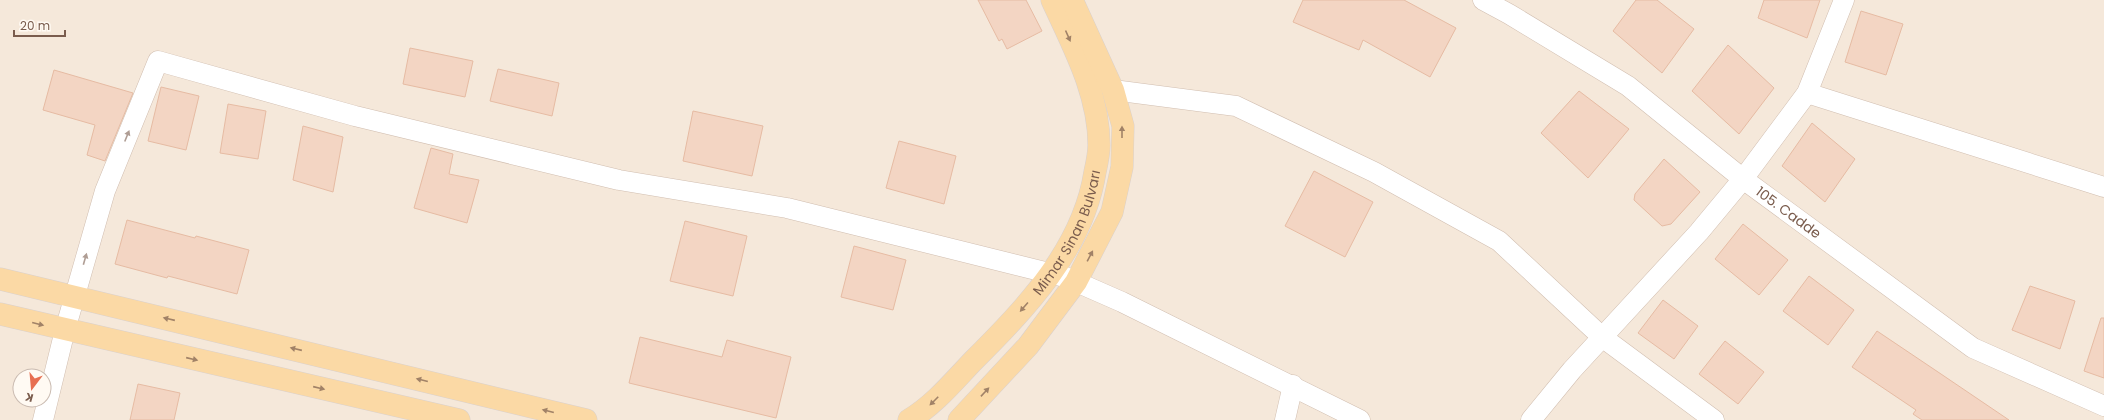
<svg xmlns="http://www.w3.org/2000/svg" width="2104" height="420" viewBox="0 0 2104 420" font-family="Poppins,sans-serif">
	<rect width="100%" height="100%" fill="#fdf6ec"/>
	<path fill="#f5e8da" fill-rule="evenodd" d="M0,0H2104V420H0ZM20,376H44V400H20Z"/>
	<g fill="#f3d5c3" stroke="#e6bba3">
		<path d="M978,0H1026L1042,31L1007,49L1002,39L999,41Z"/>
		<path d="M1303,0H1404L1456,28L1430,77L1363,40L1359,50L1293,22Z"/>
		<path d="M1636,0H1657L1694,29L1662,73L1613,31Z"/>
		<path d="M1764,0H1820L1807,38L1758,18Z"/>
		<path d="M1861,11L1903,24L1886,75L1845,62Z"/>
		<path d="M1728,45L1774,88L1739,134L1692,91Z"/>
		<path d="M410,48L473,61L465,97L403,84Z"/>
		<path d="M498,69L559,83L552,116L490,101Z"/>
		<path d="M54,70L133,93L105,161L87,155L95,125L43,110Z"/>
		<path d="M161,87L199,96L186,150L148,141Z"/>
		<path d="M1579,91L1629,129L1588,178L1541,133Z"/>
		<path d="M228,104L266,111L258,159L220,153Z"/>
		<path d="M693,111L763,126L752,176L683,161Z"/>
		<path d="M1812,123L1855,159L1825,202L1782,166Z"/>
		<path d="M303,126L343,137L333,192L293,180Z"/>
		<path d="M899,141L956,156L944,204L886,188Z"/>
		<path d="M431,148L453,154L449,174L479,180L467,223L414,208Z"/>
		<path d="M1664,159L1700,192L1671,224L1662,226L1634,200L1635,194Z"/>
		<path d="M1314,171L1373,202L1345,257L1285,226Z"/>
		<path d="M127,220L195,238L196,236L249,250L237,294L168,276L167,278L115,264Z"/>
		<path d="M685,221L747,236L733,296L670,281Z"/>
		<path d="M1743,224L1788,260L1759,295L1715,259Z"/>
		<path d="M854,246L906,260L893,310L841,297Z"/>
		<path d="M1809,276L1854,310L1828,345L1783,311Z"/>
		<path d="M2030,286L2075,301L2060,349L2012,330Z"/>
		<path d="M1663,300L1698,326L1674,359L1638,333Z"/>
		<path d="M2101,318H2104V378L2084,371Z"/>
		<path d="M1877,331L1941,374L2009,420H1922L1913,414L1916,410L1852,367Z"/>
		<path d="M640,337L722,357L727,340L791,357L776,418L629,383Z"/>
		<path d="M1725,341L1764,372L1738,404L1699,374Z"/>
		<path d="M138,384L180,393L174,420H130Z"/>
	</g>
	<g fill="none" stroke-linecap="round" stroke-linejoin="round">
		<g stroke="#d1beb0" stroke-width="21">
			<g id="minor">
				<path id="s1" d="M1483,0L1509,14L1628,86L1743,179L1973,348L2104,406"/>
				<path d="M1113,90L1236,106L1374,172L1499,241L1602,337L1714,420"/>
				<path d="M1807,93L2104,187"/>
				<path d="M43,420L65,330L105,191L158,61L355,116L619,180L787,208L1065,277L1122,302L1360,420"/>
				<path d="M1285,420L1293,385"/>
				<path d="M1531,420L1572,370L1699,232L1743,179L1807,93L1844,0"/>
			</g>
		</g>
		<g stroke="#dad1cd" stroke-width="23">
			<g id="major">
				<path d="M0,279L586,420"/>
				<path d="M0,314L459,420"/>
				<path id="s2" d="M909,420C934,405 953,382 973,361C1026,308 1083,249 1095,172C1097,163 1099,154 1099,145C1099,93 1073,46 1052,0"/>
				<path d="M959,420L1028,346L1076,282L1112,212L1122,167L1123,126L1113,90L1072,0"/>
			</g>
		</g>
		<use href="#minor" stroke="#fff" stroke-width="20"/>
		<use href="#major" stroke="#fbd9a5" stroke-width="22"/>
	</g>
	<defs><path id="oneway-solid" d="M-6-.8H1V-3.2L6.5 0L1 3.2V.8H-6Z"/></defs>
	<g fill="#a18267">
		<use href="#oneway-solid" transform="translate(1068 36) rotate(66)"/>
		<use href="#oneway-solid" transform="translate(1122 132) rotate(-90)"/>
		<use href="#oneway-solid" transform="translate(1090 256) rotate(-62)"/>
		<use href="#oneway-solid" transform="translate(1024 307) rotate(131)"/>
		<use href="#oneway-solid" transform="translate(169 319) rotate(-167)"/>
		<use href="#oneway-solid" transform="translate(38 324) rotate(14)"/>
		<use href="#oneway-solid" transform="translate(296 349) rotate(-167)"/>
		<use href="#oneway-solid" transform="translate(192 359) rotate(13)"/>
		<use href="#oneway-solid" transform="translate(422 380) rotate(-166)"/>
		<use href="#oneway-solid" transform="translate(319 388) rotate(13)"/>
		<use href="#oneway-solid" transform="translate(985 392) rotate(-47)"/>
		<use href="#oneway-solid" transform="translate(934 401) rotate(135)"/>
		<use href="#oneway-solid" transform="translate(548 411) rotate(-166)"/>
	</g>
	<g fill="#af9d94">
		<use href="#oneway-solid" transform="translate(127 136) rotate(-68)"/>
		<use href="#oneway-solid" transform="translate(85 259) rotate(-74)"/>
	</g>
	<g text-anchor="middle" stroke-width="4" stroke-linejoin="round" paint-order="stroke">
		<g font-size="14" fill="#7a5c4d" stroke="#fffaf3">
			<text dy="5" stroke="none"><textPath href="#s1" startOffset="373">105. Cadde</textPath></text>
			<text dy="5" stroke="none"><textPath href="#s2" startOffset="249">Mimar Sinan Bulvarı</textPath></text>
		</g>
	</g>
	<g transform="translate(32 388) rotate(196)"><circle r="19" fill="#fffaf3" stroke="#cabbb1"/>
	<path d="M0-3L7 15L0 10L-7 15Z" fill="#e76f51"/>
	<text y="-6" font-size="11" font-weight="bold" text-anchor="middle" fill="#7a5c4d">K</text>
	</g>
	<path d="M14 30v6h51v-6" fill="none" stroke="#7a5c4d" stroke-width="2"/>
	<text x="20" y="30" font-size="12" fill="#7a5c4d" stroke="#fffaf3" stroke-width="3" paint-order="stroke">20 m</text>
</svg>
